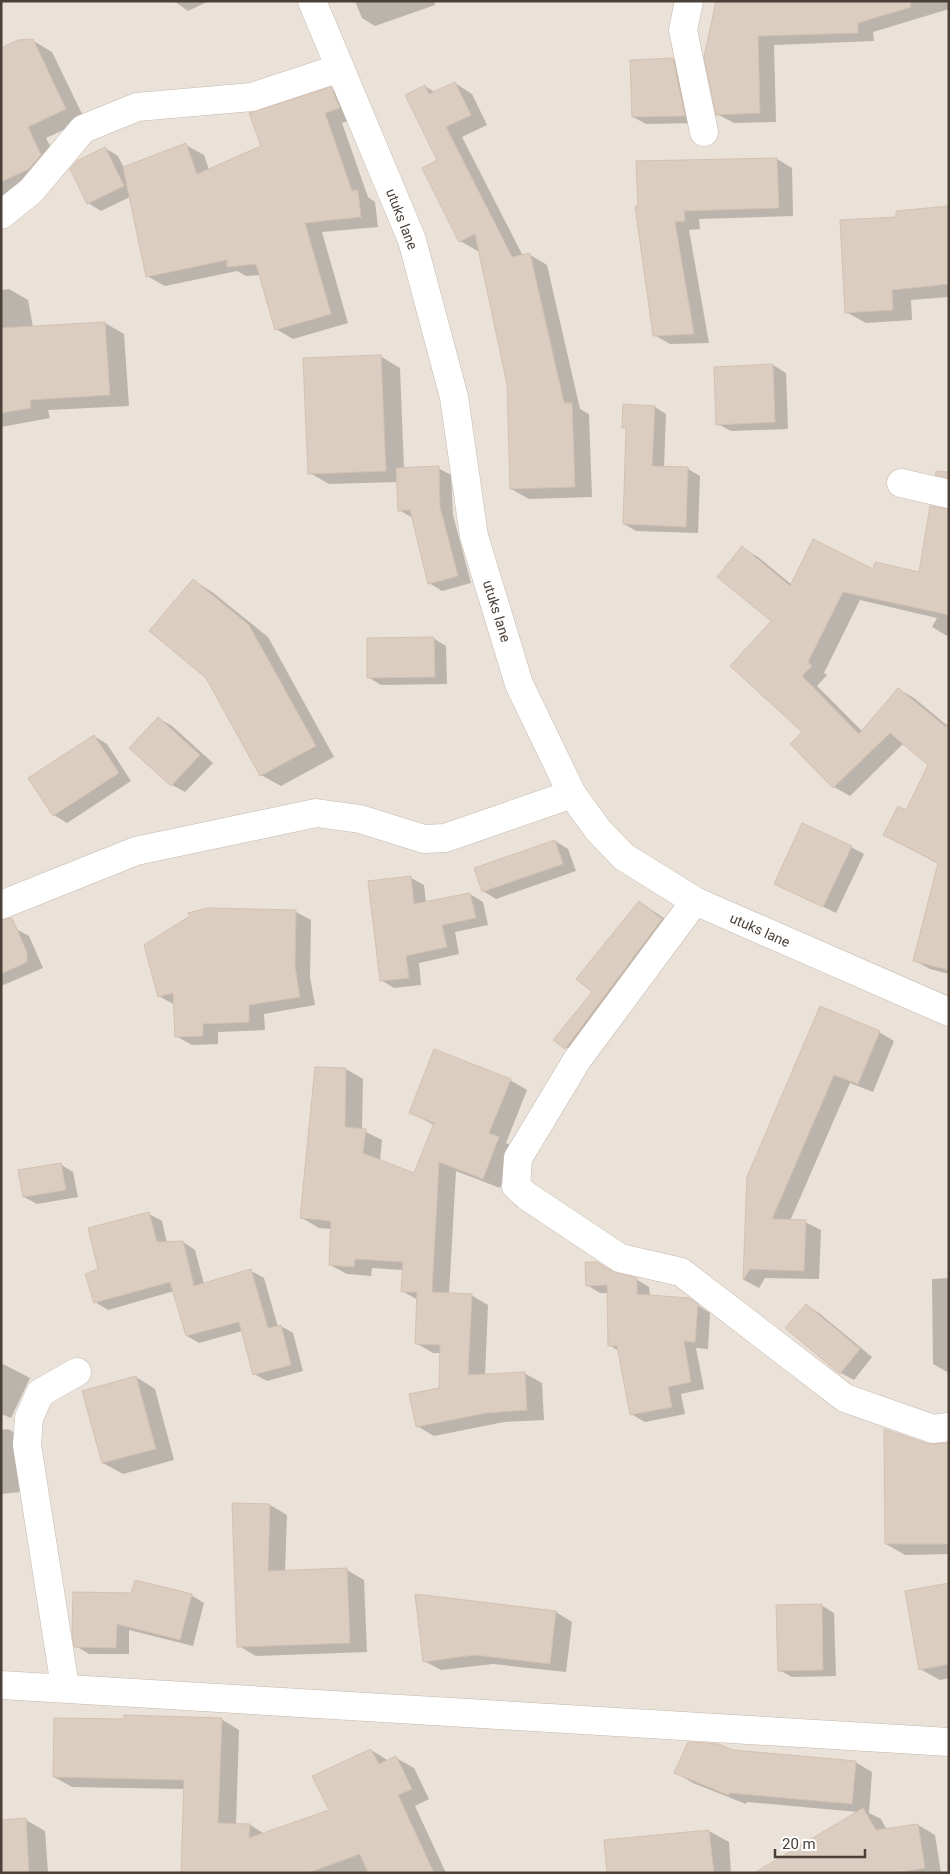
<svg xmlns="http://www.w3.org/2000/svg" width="950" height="1874" viewBox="0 0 950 1874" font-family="Roboto,sans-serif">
	<rect width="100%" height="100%" fill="#f6f0ea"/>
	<rect fill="#eae1d8" x="1" y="1" width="948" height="1872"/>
	<g fill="#0003">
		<path d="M174,1H209L188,11Z"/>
		<path d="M355,1H434L435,5L375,26L362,18Z"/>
		<path d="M717,1H949V9L873,32L874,41L774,45L776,122L734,123L717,114Z"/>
		<path d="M32,40L52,52L85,120L46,138L60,166L1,199V49Z"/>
		<path d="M673,59L686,67L697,123L646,124L633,117Z"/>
		<path d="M455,83L472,94L487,125L462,137L523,256L530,255L547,265L580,409L589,414L592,497L529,499L511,489L508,384L480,250L478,251L460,241L439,161L425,86L436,93Z"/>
		<path d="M331,89L348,99L357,118L342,123L368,197L375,202L378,227L322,232L348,323L293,339L276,329L261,275L246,276L237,271L165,286L147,276L130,197L101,211L88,203L71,169L105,148L118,156L124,168L186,145L204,155L209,170L262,147Z"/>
		<path d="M777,159L792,168L793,216L699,219L700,229L689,230L709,343L670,344L654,335L637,207Z"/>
		<path d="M949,207V297L911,300L912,320L866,323L846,312L898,218Z"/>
		<path d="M9,289L28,300L33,327L105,323L124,334L129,406L48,410L50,418L1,427V290Z"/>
		<path d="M380,356L400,368L404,469L438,468L451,475L453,515L471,583L442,591L429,583L413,518L399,510L398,482L329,484L310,473Z"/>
		<path d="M773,365L786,373L788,429L731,431L718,424Z"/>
		<path d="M655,407L666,414L664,468L688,469L700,476L698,533L636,531L624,524L627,429L623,427Z"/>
		<path d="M742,548L758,557L792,585L874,571L949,583V637L932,627L937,618L860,600L824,673L827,675L817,686L863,732L898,689L914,698L949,727V974L930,969L914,960L939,864L884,835L907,812L930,764L904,743L850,796L834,787L804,732L773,621Z"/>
		<path d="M193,580L212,592L268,637L334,757L281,786L261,775L207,677Z"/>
		<path d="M433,638L446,646L447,684L381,685L368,677Z"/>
		<path d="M158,718L172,726L213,763L185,792L172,785L131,747Z"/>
		<path d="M94,736L107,744L131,781L67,823L54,815Z"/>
		<path d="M555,841L568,849L576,871L496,899L483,891Z"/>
		<path d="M851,847L864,854L836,913L775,883Z"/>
		<path d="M411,878L424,885L426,903L470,894L483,902L488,925L455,932L459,954L419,963L421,985L394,988L381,980Z"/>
		<path d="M639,902L658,914L681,931L585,1059L555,1040L594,991Z"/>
		<path d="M296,912L311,920L310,977L315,1005L264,1014L265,1030L218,1032V1044L192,1045L176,1036L175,1005L159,996Z"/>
		<path d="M16,929L29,936L43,968L1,986V935Z"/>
		<path d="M821,1008L879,1032L894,1041L873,1092L850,1083L790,1221L805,1222L821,1230L819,1279L765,1278L759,1288L744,1280L748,1177Z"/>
		<path d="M316,1068L346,1069L363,1079L362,1130L382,1140L380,1161L415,1175L434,1125L411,1113L510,1080L527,1090L506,1143L515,1148L500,1188L456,1171L449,1294L471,1295L488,1305L485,1375L524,1373L542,1383L544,1420L504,1422L434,1436L417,1426L440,1389L441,1353H433L416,1343L418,1300L402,1291L403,1270L372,1268L371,1276L347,1274L330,1265L332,1229L319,1228L302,1218Z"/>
		<path d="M60,1164L73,1172L78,1197L37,1204L24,1197Z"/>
		<path d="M149,1214L162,1221L167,1243L183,1242L195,1250L204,1284L251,1271L264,1278L278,1327L281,1326L293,1333L303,1371L267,1381L254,1374L242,1331L199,1343L187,1336L174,1291L108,1310L95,1302L100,1270Z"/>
		<path d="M617,1275L636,1279L649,1287L650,1296L688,1299L710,1313L708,1349L696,1348L704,1389L681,1394L685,1414L645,1422L631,1414L619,1351L609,1345L608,1293H600L587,1285Z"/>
		<path d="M949,1278V1373L933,1364L932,1279Z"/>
		<path d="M806,1305L819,1313L872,1357L854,1380L841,1373Z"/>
		<path d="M1,1363L30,1378L11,1418L1,1414Z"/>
		<path d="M136,1377L155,1389L174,1460L123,1474L103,1463Z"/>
		<path d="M8,1429L25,1439L30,1491L1,1494V1430Z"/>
		<path d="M885,1431L934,1446L949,1443V1554L905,1555L886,1544Z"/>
		<path d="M270,1505L287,1515L285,1571L347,1570L364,1580L367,1652L256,1656L239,1646Z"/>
		<path d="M949,1584V1678L940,1680L920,1669Z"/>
		<path d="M191,1595L204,1603L193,1646L129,1630V1654H89L76,1646L74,1633Z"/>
		<path d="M416,1596L556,1612L572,1622L566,1672L493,1664L441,1670L424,1661Z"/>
		<path d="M821,1605L834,1613L836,1676L792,1677L779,1670Z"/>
		<path d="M221,1719L239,1730L236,1825H250L265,1834L331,1811L371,1750L389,1761L396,1758L414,1768L429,1799L415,1806L446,1873H183L185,1789L72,1787L54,1777Z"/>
		<path d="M732,1751L855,1762L872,1772L869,1813L881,1819L887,1830L918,1825L935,1835L941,1873H756L858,1812L747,1802L746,1804L693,1783L676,1773Z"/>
		<path d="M26,1820L45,1831L48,1873H1Z"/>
		<path d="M709,1831L729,1842L731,1873H609L606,1841Z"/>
	</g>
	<g fill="#dccdc1" stroke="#d4c1b1">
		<path d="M716,1H910L911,7L858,23V33L758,36L760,113L716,115L704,57Z"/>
		<path d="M33,39L66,109L28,127L41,155L29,169L1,182V48L18,40Z"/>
		<path d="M673,58L685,116L632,117L630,60Z"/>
		<path d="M455,82L471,115L446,127L512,257L530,253L564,403H572L575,487L510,489L507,384L475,234L459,242L422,168L437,160L405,95L425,85L429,94Z"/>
		<path d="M331,87L340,108L325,113L352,191L358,190L361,217L305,223L331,314L275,330L256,264L227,267V260L146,277L123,167L186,143L197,174L261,146L249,113Z"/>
		<path d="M105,147L124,186L87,204L70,169L77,161Z"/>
		<path d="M777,158L779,208L684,211L685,221L675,222L694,334L653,336L635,206H638L636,161Z"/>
		<path d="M949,206V284L892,290L893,310L845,313L840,220L896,217V211Z"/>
		<path d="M105,322L110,395L30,400L31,408L1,413V328Z"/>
		<path d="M381,355L386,471L308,474L303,358Z"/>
		<path d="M773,364L775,422L716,425L714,367Z"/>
		<path d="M623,404L655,406L652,466L688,467L686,527L623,524L626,428H622Z"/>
		<path d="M439,466L440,507L458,576L428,584L410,510L398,511L396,468Z"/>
		<path d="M936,471L949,472V478L935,475Z"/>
		<path d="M930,506L949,509V615L843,592L808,662L812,666L802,676L859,734L898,688L946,727L949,721V970L913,961L938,863L883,835L898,806L906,810L928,765L890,733L833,788L790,744L802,732L730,666L771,621L717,577L742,546L790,586L813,539L873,569L875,562L919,572Z"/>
		<path d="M193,579L249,625L316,746L260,776L206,678L149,631Z"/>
		<path d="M434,637L435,677L367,678V638Z"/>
		<path d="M158,717L200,755L171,786L129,748Z"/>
		<path d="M94,735L119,773L53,816L28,778Z"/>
		<path d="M802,823L852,846L823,907L774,884Z"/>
		<path d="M555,840L563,864L482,892L474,868Z"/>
		<path d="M411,876L414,904L470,893L476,918L442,925L447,947L406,956L409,978L380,981L368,881Z"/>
		<path d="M639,901L662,919L565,1049L553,1040L592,992L576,979Z"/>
		<path d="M208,908L296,910L295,967L300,997L249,1005V1022L203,1024V1036L175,1037L173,993L158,997L144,945L190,916L188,913Z"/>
		<path d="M12,918L27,952V962L1,974V920Z"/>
		<path d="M820,1006L880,1031L858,1084L834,1075L772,1219L806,1220L804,1271L750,1269L743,1280L747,1177Z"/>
		<path d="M434,1049L511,1079L489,1133L499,1137L483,1179L439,1162L432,1292L472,1294L468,1375L525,1372L527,1410L486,1413L416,1427L409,1394L439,1388L440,1345L415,1344L417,1292H401L403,1262L355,1259L354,1267L329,1265L331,1221L300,1218L315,1067L346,1068L345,1127L366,1129L363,1153L414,1173L434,1123L409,1113Z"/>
		<path d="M61,1163L66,1190L23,1197L18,1170Z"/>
		<path d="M149,1212L157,1242L183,1241L194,1286L251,1269L268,1328L281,1325L291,1365L253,1375L239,1322L186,1336L170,1282L94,1303L85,1274L98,1269L88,1228Z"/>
		<path d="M585,1262H597L616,1273L637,1278V1294L689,1298L698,1304L695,1342L684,1341L691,1382L668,1387L672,1407L630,1415L617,1346H608L607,1285L586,1286Z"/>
		<path d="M806,1304L860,1349L840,1374L785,1328Z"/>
		<path d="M136,1376L156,1449L102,1463L82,1391Z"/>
		<path d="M884,1429L928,1444L949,1443V1544H885Z"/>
		<path d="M232,1503L270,1504L268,1571L347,1568L350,1643L237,1647Z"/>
		<path d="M135,1580L192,1594L180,1640L117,1624L116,1648L74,1647L72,1633L73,1592L131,1593Z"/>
		<path d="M949,1583V1664L919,1670L905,1591Z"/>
		<path d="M415,1594L556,1611L550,1664L475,1655L423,1662Z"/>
		<path d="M822,1604L823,1670L778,1671L776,1605Z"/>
		<path d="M124,1715L222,1718L218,1823L250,1824L249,1838L329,1810L312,1776L371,1749L379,1764L396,1756L412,1789L398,1795L434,1873H368L360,1854L308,1873H181L184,1780L53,1777L54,1718L124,1719Z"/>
		<path d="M688,1742L718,1744L733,1750L856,1761L852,1804L730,1793L728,1795L674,1773Z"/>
		<path d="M863,1808L876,1830L918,1824L925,1868L896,1873H754Z"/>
		<path d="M26,1818L29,1873H1V1820Z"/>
		<path d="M709,1830L714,1873H607L604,1840Z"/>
	</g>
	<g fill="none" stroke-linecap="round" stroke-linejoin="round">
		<g stroke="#c6b9ae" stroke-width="29">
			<g id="street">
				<path d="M312,1L412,240L454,397L474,536L519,684L572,794L598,830L624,857L695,901L949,1012"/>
				<path d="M689,1L683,30L704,132"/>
				<path d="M1,215L31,191L83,129L137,107L252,97L340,68"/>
				<path d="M901,483L949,494"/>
				<path d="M695,901L577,1060L518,1158L516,1186L527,1196L620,1258L681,1272L845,1398L933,1429L949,1427"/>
				<path d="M1,905L136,851L316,813L360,819L424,839L445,838L572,794"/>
				<path d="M1,1685L949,1742"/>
				<path d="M65,1687L27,1445L29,1418L40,1393L77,1372"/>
			</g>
		</g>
		<use href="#street" stroke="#fff" stroke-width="28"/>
	</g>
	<g text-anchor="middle" stroke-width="4" stroke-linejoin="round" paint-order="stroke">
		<g font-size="14" fill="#4b4037" stroke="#fff">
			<text transform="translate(402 219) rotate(69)" y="5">utuks lane</text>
			<text transform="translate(497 611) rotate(73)" y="5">utuks lane</text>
			<text transform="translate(760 930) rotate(24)" y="5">utuks lane</text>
		</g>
	</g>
	<rect width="950" height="1874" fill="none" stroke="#4b4037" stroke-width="5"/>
	<path d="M775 1849v8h90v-8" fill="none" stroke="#4b4037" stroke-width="2.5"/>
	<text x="782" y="1849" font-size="15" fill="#4b4037" stroke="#ffffff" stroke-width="4" paint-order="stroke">20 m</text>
</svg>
